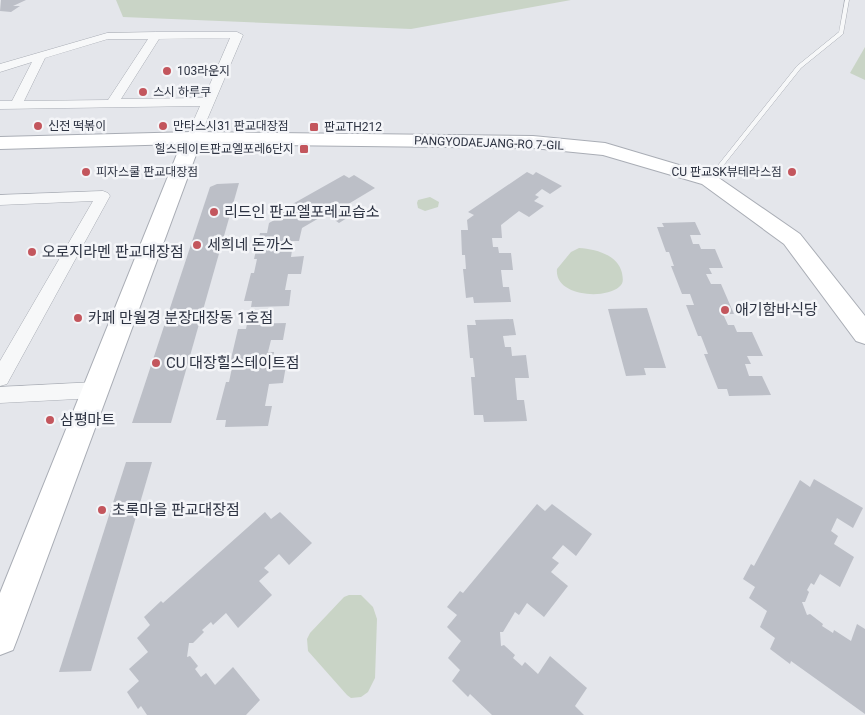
<svg xmlns="http://www.w3.org/2000/svg" width="865" height="715" viewBox="0 0 865 715" font-family="Roboto,'Noto Sans KR',sans-serif">
	<rect width="100%" height="100%" fill="#e4e6eb"/>
	<g fill="#c9d4c6">
		<path d="M116,0H571L411,29L123,17Z"/>
		<path d="M865,47V80L850,73Z"/>
		<path d="M430,197L439,202L438,207L425,211L418,208L417,203L418,200Z"/>
		<path d="M579,248C596,249 618,255 622,273C623,279 624,283 619,287C604,300 554,296 557,269L571,252Z"/>
		<path d="M349,595H361L373,607L377,619L375,678L368,692L361,697L351,698L347,695L308,651L307,639L310,633L344,597Z"/>
	</g>
	<g fill="#bcbfc7">
		<path d="M1,0H26L13,6H20L11,12L0,11Z"/>
		<path d="M527,172L533,175L536,172L562,186L550,194L542,189L535,195L539,197L534,201L544,206L529,217L519,211L501,225L502,238H492L493,247H498L499,253H511L513,270H501L503,287H509L511,302L474,303L473,297L466,298L463,269H466L465,255H462L461,230H468L467,220L474,215L468,212Z"/>
		<path d="M344,175L349,178L354,175L375,188L345,206L355,213L339,223L326,214L302,228L299,241H289L287,250H292L291,257L304,256L301,274H288L285,290H291L289,306L251,307L252,301H244L251,273H254L257,259H254L260,233H267L269,223L278,218L273,215Z"/>
		<path d="M239,183L171,423H132L210,187L217,184Z"/>
		<path d="M695,222L701,235H690L693,244H699L701,249H715L723,268H709L712,274H706L711,284H721L734,314H723L728,325H734L737,332H752L763,356H747L751,364H745L749,376H762L771,395L729,396L727,389H718L704,354H708L701,336H698L686,305H694L690,294H682L671,266H674L669,252H666L657,227H664L662,223Z"/>
		<path d="M647,308L666,368H644L646,375L626,376L608,309Z"/>
		<path d="M513,319L516,335L503,336L505,347H511L512,356L526,355L529,378H515L517,400H524L527,421L484,422L483,415H474L471,377H475L473,358H470L467,325H476L475,320Z"/>
		<path d="M286,323L283,340H271L268,352H274L273,360H287L283,383L269,384L265,406H272L268,426L225,427L226,420H216L226,382H229L233,363H230L238,329H246L247,324Z"/>
		<path d="M126,462H152L91,671L59,672Z"/>
		<path d="M814,479L863,508L853,528L837,518L831,531L838,536L834,544L854,557L840,587L820,574L814,585L811,583L807,590L809,592L805,602H802L807,615L810,614L823,624L822,626L833,633L834,630L851,641L857,624L865,629V714L791,661L790,664L770,649L775,638L760,627L767,611L749,598L755,587L743,579L751,564L754,566L800,480L810,487Z"/>
		<path d="M537,504L545,511L552,504L592,534L576,556L563,545L552,558L559,563L551,572L568,586L544,617L527,603L519,615L515,612L503,632H500L501,646L504,645L515,655L513,658L522,666L525,662L538,674L550,656L587,688L575,706L584,715H492L470,694L468,697L452,681L460,670L448,658L461,641L447,627L457,615L447,607L460,591L463,593Z"/>
		<path d="M265,512L271,519L280,512L312,543L289,565L279,554L264,568L269,572L259,581L272,595L238,628L226,613L213,625L211,622L202,630L204,632L193,643H189L187,657L190,656L198,666L195,669L201,677L206,673L215,685L233,667L260,700L246,715H147L141,706L138,709L127,692L139,681L129,669L148,652L137,638L150,625L144,617L161,601L163,603Z"/>
	</g>
	<g fill="none" stroke-linecap="round" stroke-linejoin="round">
		<g stroke="#a9adb5" stroke-width="1">
			<path id="lane" d="M845,0H849L843,34L801,68L711,181H707V179L797,66L839,32Z"/>
		</g>
		<g stroke="#a9adb5" stroke-width="1">
			<g id="street">
				<path d="M156,32H237L243,35L198,141H188L186,138L200,106L0,109V101H12L32,62L0,72V64L107,33ZM230,38L204,98L121,99L159,39ZM108,39H148L108,100L24,101L45,58Z"/>
				<path d="M103,191L108,193L110,196L7,384L0,386V361L93,201L0,205V195Z"/>
				<path d="M96,382L103,384L106,390L103,396L96,398L0,403V387Z"/>
			</g>
		</g>
		<g stroke="#a9adb5" stroke-width="2">
			<path id="secondary" d="M193,132L533,136L605,143L716,176L800,234L865,316V344L856,341L784,244L702,184L603,155L533,148L200,144L18,637L13,650L0,655V593L181,144L0,149V137Z"/>
		</g>
		<use href="#lane" fill="#f7f8f9" fill-rule="evenodd"/>
		<use href="#street" fill="#f7f8f9" fill-rule="evenodd"/>
		<use href="#secondary" fill="#fff" fill-rule="evenodd"/>
	</g>
	<g fill="#c3565d" stroke="#f4f5f8" stroke-width="2">
		<circle cx="167" cy="71" r="5"/>
		<circle cx="143" cy="92" r="5"/>
		<circle cx="38" cy="126" r="5"/>
		<circle cx="163" cy="126" r="5"/>
		<rect x="309" y="122" width="10" height="10" rx="2.5"/>
		<rect x="299" y="144" width="10" height="10" rx="2.5"/>
		<circle cx="86" cy="172" r="5"/>
		<circle cx="792" cy="172" r="5"/>
		<circle cx="214" cy="212" r="5"/>
		<circle cx="197" cy="245" r="5"/>
		<circle cx="32" cy="252" r="5"/>
		<circle cx="725" cy="310" r="5"/>
		<circle cx="78" cy="318" r="5"/>
		<circle cx="156" cy="363" r="5"/>
		<circle cx="50" cy="420" r="5"/>
		<circle cx="102" cy="510" r="5"/>
	</g>
	<g text-anchor="middle" stroke-width="5" stroke-linejoin="round" paint-order="stroke">
		<g font-size="12" fill="#2d3342" stroke="#f4f5f8" text-anchor="start">
			<text x="177" y="75">103라운지</text>
			<text x="153" y="96">스시 하루쿠</text>
			<text x="48" y="130">신전 떡볶이</text>
			<text x="173" y="130">만타스시31 판교대장점</text>
			<text x="324" y="131">판교TH212</text>
			<text x="294" y="153" text-anchor="end">힐스테이트판교엘포레6단지</text>
			<text x="96" y="176">피자스쿨 판교대장점</text>
			<text x="782" y="176" text-anchor="end">CU 판교SK뷰테라스점</text>
		</g>
		<g font-size="12" fill="#2d3342" stroke="#f4f5f8">
			<text transform="translate(489 143) rotate(2)" y="4">PANGYODAEJANG-RO 7-GIL</text>
		</g>
		<g font-size="15" fill="#2d3342" stroke="#f4f5f8" text-anchor="start">
			<text x="224" y="217">리드인 판교엘포레교습소</text>
			<text x="207" y="250">세희네 돈까스</text>
			<text x="42" y="257">오로지라멘 판교대장점</text>
			<text x="735" y="315">애기함바식당</text>
			<text x="88" y="323">카페 만월경 분장대장동 1호점</text>
			<text x="166" y="368">CU 대장힐스테이트점</text>
			<text x="60" y="425">삼평마트</text>
			<text x="112" y="515">초록마을 판교대장점</text>
		</g>
	</g>
</svg>
